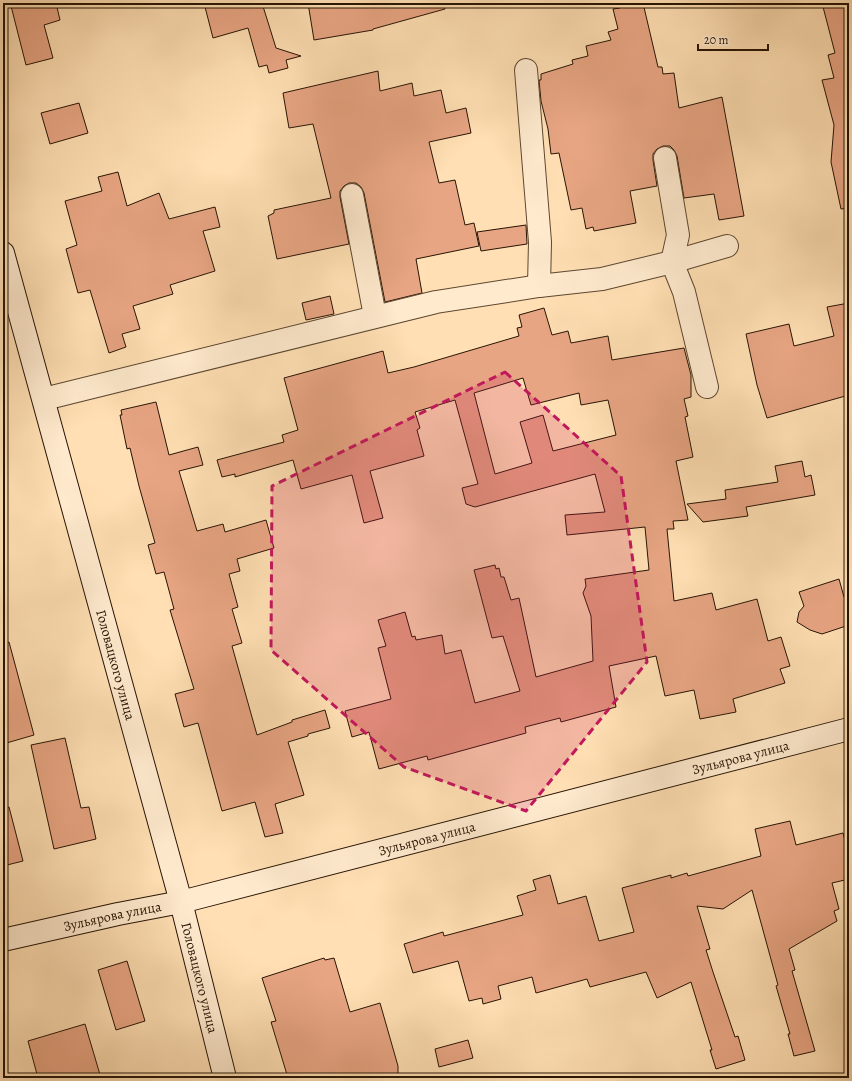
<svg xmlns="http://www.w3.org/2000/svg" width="852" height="1081" viewBox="0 0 852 1081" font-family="Alegreya,serif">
	<rect width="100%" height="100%" fill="#ffdfb3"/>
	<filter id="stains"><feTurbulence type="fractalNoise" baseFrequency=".005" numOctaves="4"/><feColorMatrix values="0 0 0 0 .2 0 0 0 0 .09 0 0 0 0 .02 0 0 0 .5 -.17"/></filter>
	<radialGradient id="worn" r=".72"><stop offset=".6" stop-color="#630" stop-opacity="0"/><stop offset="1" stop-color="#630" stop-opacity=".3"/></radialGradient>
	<g fill="#e8a583" stroke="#271404" fill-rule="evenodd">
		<path d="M22,3H56L60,20L44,25L53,58L26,65L11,6Z"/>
		<path d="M204,3H262L276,48L301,56L286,60L288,68L269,73L267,65L259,67L248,28L213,38Z"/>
		<path d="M308,3H444L445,9L373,29V30L314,40Z"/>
		<path d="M619,3H643L658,67H662L663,74L674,73L679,108L722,97L744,216L719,220L714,194L684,198L677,156L674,150L670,146H663L657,149L653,154V160L657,186L630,191L636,223L594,231L593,227L586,229L582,208L571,210L559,153L551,154L548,129L541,101L539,80H541V74L573,64L572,60L588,56L586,46L611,40L608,32L618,29L613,9L620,8Z"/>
		<path d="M822,3H849V208L841,209L831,162L834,125L822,80L834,78L828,55L835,53Z"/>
		<path d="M378,71L380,91L412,83L414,96L441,90L446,113L466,108L471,133L429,142L439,183L455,180L465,225L474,223L479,246L416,259L422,293L385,302L364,193L361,187L356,183H349L344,186L340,191V197L349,244L277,259L268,216L274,213V210L331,198L313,124L289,128L283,93Z"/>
		<path d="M79,103L88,133L50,144L41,113Z"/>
		<path d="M118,172L127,206L159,193L169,219L215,207L220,227L203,231L215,271L170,285L173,294L133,306L140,329L122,334L126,347L109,353L90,290L78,293L66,249L77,245L65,201L102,191L98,177Z"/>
		<path d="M526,225L527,244L481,251L477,232Z"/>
		<path d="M330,296L334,314L306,320L302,303Z"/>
		<path d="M849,303V395L767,418L757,385L746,334L789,324L794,346L834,336L827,307Z"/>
		<path d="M544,308L552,335L568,331L571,343L608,336L612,360L684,348L691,375V397L684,399L688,416L685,417L693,457L676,461L688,520L673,521L674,529H667L674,601L712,593L716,610L757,599L768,641L781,637L790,666L780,669L785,683L733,699L736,712L700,719L694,690L665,696L656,656L609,666L616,707L561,722L560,718L525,727L526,733L428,760L427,756L379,769L369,732L352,737L345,711L391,699L378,648L386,646L378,620L405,612L412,637L415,636L416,640L442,635L445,654L461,650L475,703L520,691L503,636L492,638L474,570L495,565L496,569L499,568L501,577H504L511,600L519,598L536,677L593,661L591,616L583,593L586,586L585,579L649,570L645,527L567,535L565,515L605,512L595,474L475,507L466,504L462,488L478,484L455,400L415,412L420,428L417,430L424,456L370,471L383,518L364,523L352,475L301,489L293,460L235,477V474L222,477L217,460L284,442L282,435L298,430L284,378L383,351L388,373L414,367L519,336L517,328L522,327L519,315ZM523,378L531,405L579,393L581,405L608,400L616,435L553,451L543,415L520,422L532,463L495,474L474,393Z"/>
		<path d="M156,402L169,455L198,447L203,465L179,471L197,531L223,524L225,532L266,520L274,548L237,559L240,571L229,574L238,607L232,609L242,643L232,646L257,735L292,722V720L325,710L330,728L308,734V736L288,742L304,795L275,804L283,833L265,837L255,802L222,811L198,723L184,727L175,694L194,689L170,610L174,609L164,572L156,574L148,545L155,543L139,486L130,448L127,449L120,415H122L121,410Z"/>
		<path d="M802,461L805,477L811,475L815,495L746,507L748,516L703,522L687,504L726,499L725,490L778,482L775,466Z"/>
		<path d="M839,579L844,597L849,595V625L822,634L810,630L797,622L799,612L804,606L799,592Z"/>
		<path d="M9,642L34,735L3,744V643Z"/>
		<path d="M65,738L81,808L89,807L96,839L54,849L31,745Z"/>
		<path d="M9,807L23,861L3,866V808Z"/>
		<path d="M790,821L796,845L843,833L849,856V879L832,883L839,909L834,911L837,921L789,949L795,970L792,971L815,1051L794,1056L788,1034H790L776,986L778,985L752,890L723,909L697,906L710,949L706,950L713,972L735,1037L738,1036L745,1060L716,1069L710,1050H712L691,982L657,998L646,972L590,987L587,979L536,993L532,977L498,986L501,999L483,1004L482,998L469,1001L458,961L413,973L404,944L443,932L444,936L523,915L517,896L536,890L533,880L550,875L558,904L586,896L599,941L634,932L622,888L671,875V878L687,873L688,876L761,856L755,829Z"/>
		<path d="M324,958L325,960L334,958L350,1012L380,1003L398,1066V1074L383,1078H288L271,1022L276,1021L262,978Z"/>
		<path d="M127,961L145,1021L116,1030L98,970Z"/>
		<path d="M85,1024L101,1078H38L28,1041Z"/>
		<path d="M468,1040L473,1058L439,1067L435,1049Z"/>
	</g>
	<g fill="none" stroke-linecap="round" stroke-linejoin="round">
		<g stroke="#5d4730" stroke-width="24">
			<g id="street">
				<path d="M526,70L540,242L539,286"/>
				<path d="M665,158L678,235L672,262L684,292L707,387"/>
				<path d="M352,195L375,316"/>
				<path d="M44,399L436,302L539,286L602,279L672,262L727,246"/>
			</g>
		</g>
		<g stroke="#271404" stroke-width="24">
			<g id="secondary">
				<path id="s1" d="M3,253L181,902L225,1078"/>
				<path id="s2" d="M3,940L118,914L181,902L849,729"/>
			</g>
		</g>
		<use href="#street" stroke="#ffeace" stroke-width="22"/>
		<use href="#secondary" stroke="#ffeace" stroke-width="22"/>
	</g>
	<path fill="#c2185b" fill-opacity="0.2" stroke="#c2185b" stroke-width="3" stroke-dasharray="8 5" stroke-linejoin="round" d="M505,372L621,476L647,662L526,811L404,767L271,650L272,486Z"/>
	<g text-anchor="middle" stroke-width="3" stroke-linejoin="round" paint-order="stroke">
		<g font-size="14" fill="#271404" stroke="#ffeace">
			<text dy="5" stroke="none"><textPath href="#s1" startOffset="427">Головацкого улица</textPath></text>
			<text dy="5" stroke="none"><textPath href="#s2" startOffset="760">Зульярова улица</textPath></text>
			<text dy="5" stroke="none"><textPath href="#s2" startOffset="436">Зульярова улица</textPath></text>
			<text dy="5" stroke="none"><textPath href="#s2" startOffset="112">Зульярова улица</textPath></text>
			<text dy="5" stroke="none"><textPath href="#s1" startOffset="751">Головацкого улица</textPath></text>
		</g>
	</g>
	<rect width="852" height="1081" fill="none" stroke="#ffdfb3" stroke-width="16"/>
	<rect x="4" y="4" width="844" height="1073" fill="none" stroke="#271404" stroke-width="2"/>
	<rect x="8" y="8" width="836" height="1065" fill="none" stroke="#271404"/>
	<path d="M698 44v6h70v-6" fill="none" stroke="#271404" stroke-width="2"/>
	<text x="704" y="44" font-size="12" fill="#271404" stroke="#ffeace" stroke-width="3" paint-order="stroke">20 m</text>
	<rect width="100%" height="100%" filter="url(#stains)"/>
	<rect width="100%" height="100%" fill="url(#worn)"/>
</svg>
